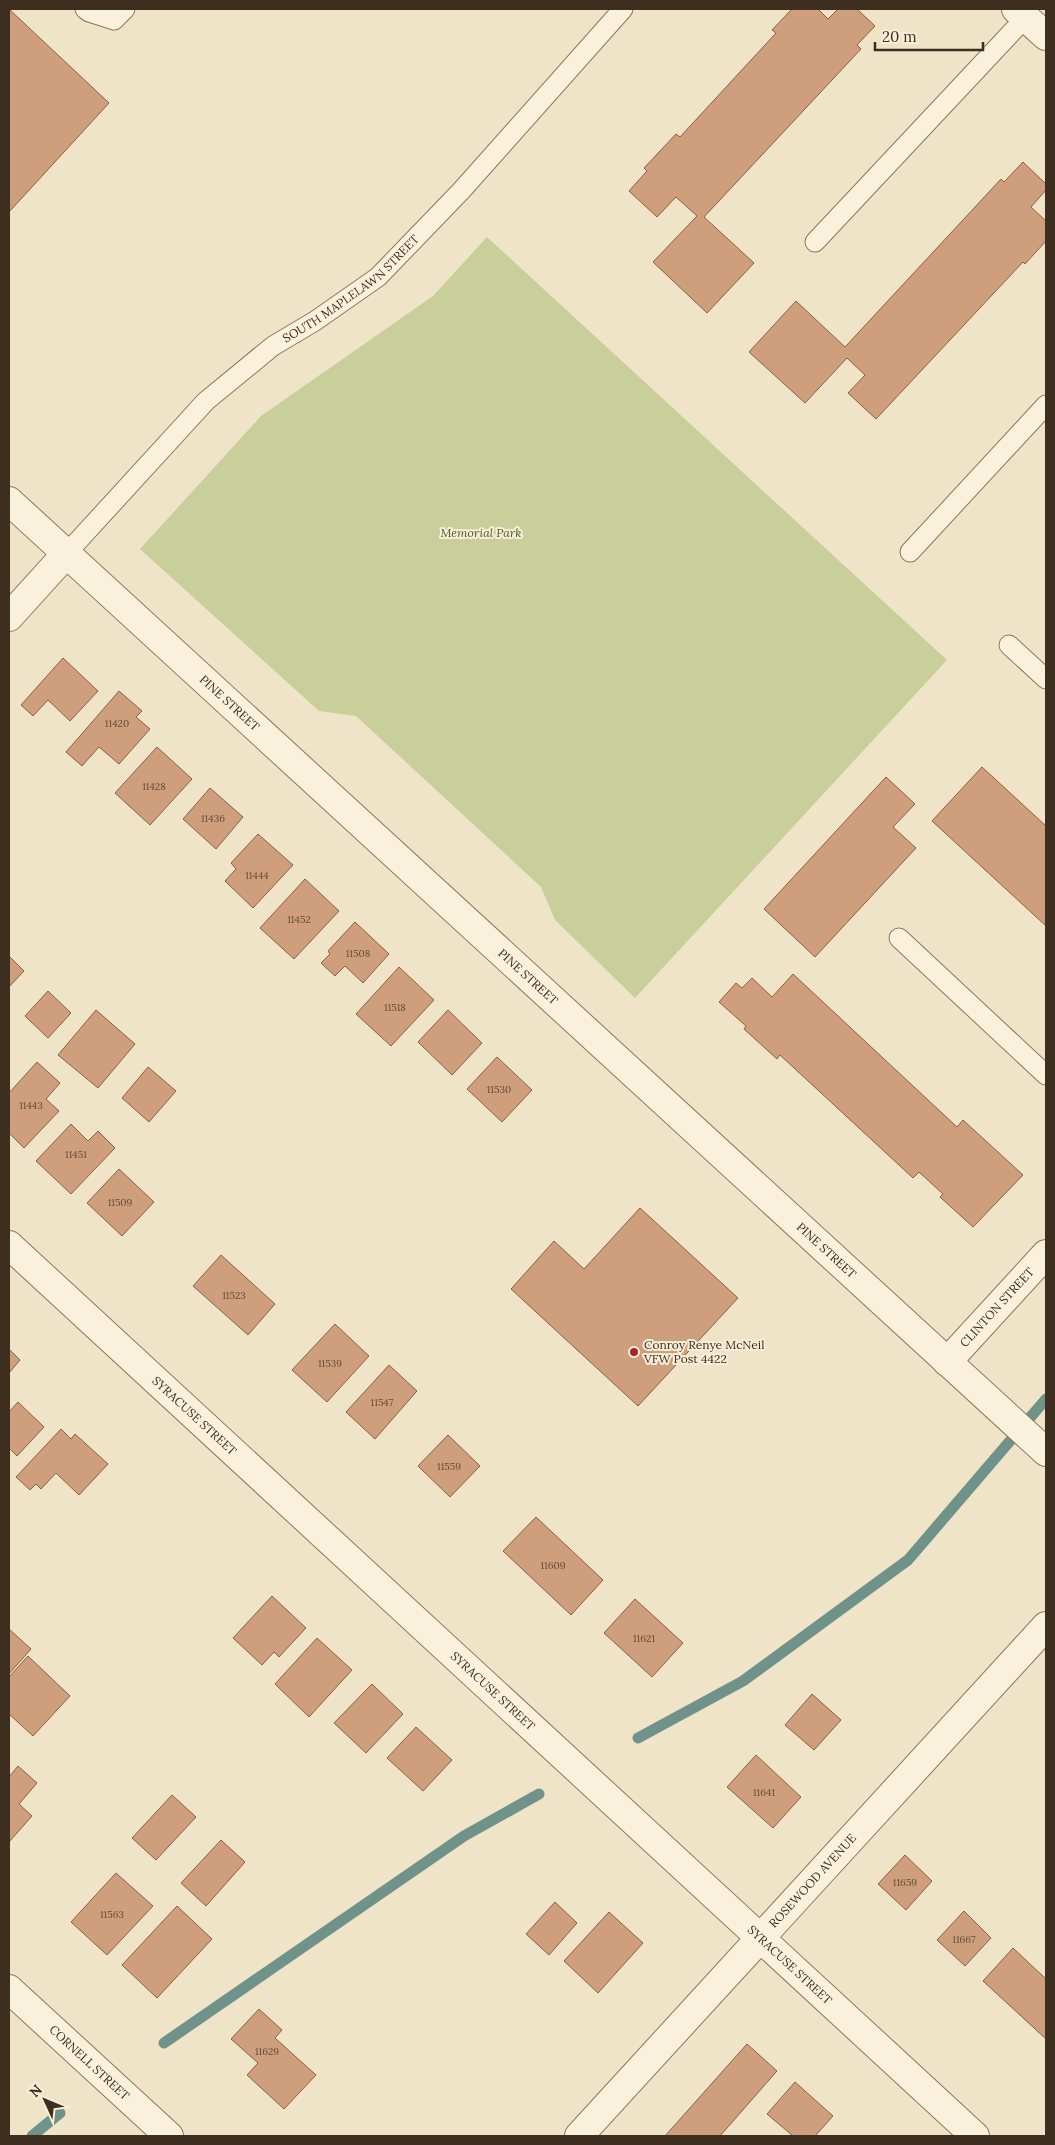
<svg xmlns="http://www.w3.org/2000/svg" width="1055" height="2145" viewBox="0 0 1055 2145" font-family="Lora,serif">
	<rect width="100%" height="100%" fill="#f0e4c8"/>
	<path fill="#c9cf9b" d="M487,237L947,660L635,998L555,920L541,887L356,716L319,711L140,549L261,416L433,296Z"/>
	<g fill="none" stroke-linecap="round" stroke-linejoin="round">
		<g stroke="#6f938a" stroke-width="11">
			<path d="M638,1738L743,1681L908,1560L1046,1399"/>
			<path d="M164,2043L464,1836L539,1794"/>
			<path d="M32,2136L60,2113"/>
		</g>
	</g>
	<g fill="#cf9f7d" stroke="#8d5f41">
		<path d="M9,9L109,103L9,212Z"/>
		<path d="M792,9H818L828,19L838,9H857L875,26L857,45L861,49L704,217L754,263L707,313L653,262L697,216L676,197L657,217L629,191L647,171L644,168L676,134L680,137L776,33L772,30Z"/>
		<path d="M1023,162L1046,184V190L1031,207L1046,221V241L1025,264L1023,262L876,419L848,393L865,375L847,358L805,403L749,352L796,301L845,347L1001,179L1004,182Z"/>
		<path d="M63,658L98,691L70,721L48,700L33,716L21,705Z"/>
		<path d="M119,691L142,711L136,717L150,729L119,764L99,747L82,766L66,752Z"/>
		<path d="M157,747L192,779L150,825L115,793Z"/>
		<path d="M982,767L1046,826V926L932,821Z"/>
		<path d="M886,777L915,804L893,827L916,848L815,957L764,909Z"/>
		<path d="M210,788L243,817L216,849L183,819Z"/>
		<path d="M258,834L293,865L253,908L225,881L236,869L231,863Z"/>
		<path d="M305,879L339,911L294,959L260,928Z"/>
		<path d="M355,922L389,954L363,983L345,966L335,976L321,963L330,954L328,951Z"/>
		<path d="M9,956L24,971L9,987Z"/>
		<path d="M399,967L434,1000L391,1046L356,1014Z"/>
		<path d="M793,974L957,1127L963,1120L1023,1175L973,1227L940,1197L943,1194L919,1172L913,1178L780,1055L777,1059L744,1029L746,1026L719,1002L736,983L742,988L752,978L772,997Z"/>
		<path d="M48,991L71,1013L48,1038L25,1016Z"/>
		<path d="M96,1010L135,1044L98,1088L58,1055Z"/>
		<path d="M448,1010L482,1043L452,1075L418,1042Z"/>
		<path d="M497,1057L532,1090L502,1122L467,1089Z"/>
		<path d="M37,1062L60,1083L46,1099L59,1111L24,1148L9,1133V1093Z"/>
		<path d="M148,1067L176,1091L149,1122L122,1098Z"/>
		<path d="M71,1124L88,1141L98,1131L115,1148L71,1194L36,1161Z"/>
		<path d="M119,1169L154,1202L122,1236L87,1203Z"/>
		<path d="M640,1208L738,1298L638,1406L511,1289L554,1241L584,1269Z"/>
		<path d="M221,1255L275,1304L248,1335L193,1286Z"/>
		<path d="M335,1324L369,1356L327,1402L292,1370Z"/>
		<path d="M9,1349L20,1360L9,1373Z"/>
		<path d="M389,1365L417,1391L375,1439L346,1412Z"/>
		<path d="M18,1402L44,1427L17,1456L9,1448V1412Z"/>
		<path d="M61,1429L71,1439L75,1434L108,1464L79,1495L56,1473L41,1489L36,1484L30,1490L16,1477Z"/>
		<path d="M448,1435L480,1466L450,1497L418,1466Z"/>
		<path d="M536,1517L603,1580L571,1615L503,1551Z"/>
		<path d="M272,1596L306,1628L279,1657L274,1652L262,1665L233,1638Z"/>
		<path d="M635,1599L683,1643L652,1677L604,1633Z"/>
		<path d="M9,1629L31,1649L9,1674Z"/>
		<path d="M317,1638L352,1670L309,1717L275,1684Z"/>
		<path d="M28,1656L70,1696L33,1736L9,1714V1677Z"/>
		<path d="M372,1684L403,1714L366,1753L334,1723Z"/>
		<path d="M812,1694L841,1720L814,1750L785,1725Z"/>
		<path d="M416,1727L452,1760L423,1791L387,1758Z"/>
		<path d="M756,1755L801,1797L773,1828L727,1787Z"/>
		<path d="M18,1766L37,1783L19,1804L32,1816L9,1842V1777Z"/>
		<path d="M172,1795L196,1817L156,1860L132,1838Z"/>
		<path d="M221,1840L245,1862L206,1906L181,1883Z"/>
		<path d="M905,1855L932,1881L906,1910L878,1884Z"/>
		<path d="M116,1873L153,1906L107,1955L71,1922Z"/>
		<path d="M555,1902L577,1923L549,1955L526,1934Z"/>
		<path d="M177,1906L212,1939L157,1998L122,1965Z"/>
		<path d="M964,1911L991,1938L965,1966L937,1940Z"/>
		<path d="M609,1912L643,1943L598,1993L564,1961Z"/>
		<path d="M1013,1948L1046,1979V2039L983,1981Z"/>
		<path d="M259,2009L282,2030L275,2038L316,2075L284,2109L247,2075L258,2063L231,2039Z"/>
		<path d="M747,2044L777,2071L720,2136H665Z"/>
		<path d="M795,2082L833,2116L815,2136H793L767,2114Z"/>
	</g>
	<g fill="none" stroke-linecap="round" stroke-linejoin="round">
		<g stroke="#8d765c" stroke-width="21">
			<g id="service">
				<path d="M85,9L89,12L114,20L125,9"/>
				<path d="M815,242L1026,17"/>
				<path d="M910,552L1046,405"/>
				<path id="s1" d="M66,554L206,401L273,346L315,321L378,277L461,191L623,9"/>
				<path d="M1009,645L1046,679"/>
				<path d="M899,938L1046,1075"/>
			</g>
		</g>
		<g stroke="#8d765c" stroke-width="30">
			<g id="minor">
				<path d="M1016,9L1046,36"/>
				<path id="s2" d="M9,501L1046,1452"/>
				<path d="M9,617L66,554"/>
				<path id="s3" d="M9,1245L975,2136"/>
				<path id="s4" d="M947,1362L1046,1254"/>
				<path id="s5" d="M9,1989L169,2136"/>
				<path id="s6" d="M579,2136L1046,1626"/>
			</g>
		</g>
		<use href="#service" stroke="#faf1dc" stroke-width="19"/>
		<use href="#minor" stroke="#faf1dc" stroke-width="28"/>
	</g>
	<circle fill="#9e2a2b" stroke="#f7eed8" stroke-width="2" cx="634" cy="1352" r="5"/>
	<g text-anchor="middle" stroke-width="4" stroke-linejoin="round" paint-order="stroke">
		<g font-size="10" fill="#624a37">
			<text x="117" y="727">11420</text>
			<text x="154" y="790">11428</text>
			<text x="213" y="822">11436</text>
			<text x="257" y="879">11444</text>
			<text x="299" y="923">11452</text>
			<text x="358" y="957">11508</text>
			<text x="395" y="1011">11518</text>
			<text x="499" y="1093">11530</text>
			<text x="31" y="1109">11443</text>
			<text x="76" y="1158">11451</text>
			<text x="120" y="1206">11509</text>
			<text x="234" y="1299">11523</text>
			<text x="330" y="1367">11539</text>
			<text x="382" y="1406">11547</text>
			<text x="449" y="1470">11559</text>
			<text x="553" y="1569">11609</text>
			<text x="644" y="1642">11621</text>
			<text x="764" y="1796">11641</text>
			<text x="905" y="1886">11659</text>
			<text x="112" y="1918">11563</text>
			<text x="964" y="1943">11667</text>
			<text x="267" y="2055">11629</text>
		</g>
		<g font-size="12" fill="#3d2e20" stroke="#f7eed8">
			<text dy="4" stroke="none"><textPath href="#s1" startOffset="391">SOUTH MAPLELAWN STREET</textPath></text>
			<text dy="4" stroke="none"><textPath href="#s2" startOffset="299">PINE STREET</textPath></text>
			<text dy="4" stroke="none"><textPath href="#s2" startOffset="704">PINE STREET</textPath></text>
			<text dy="4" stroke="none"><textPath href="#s2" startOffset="1109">PINE STREET</textPath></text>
			<text dy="4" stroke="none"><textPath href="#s4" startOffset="74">CLINTON STREET</textPath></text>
			<text dy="4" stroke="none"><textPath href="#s3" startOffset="252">SYRACUSE STREET</textPath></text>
			<text dy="4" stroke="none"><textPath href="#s3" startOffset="658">SYRACUSE STREET</textPath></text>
			<text dy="4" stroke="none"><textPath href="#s6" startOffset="346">ROSEWOOD AVENUE</textPath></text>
			<text dy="4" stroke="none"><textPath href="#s3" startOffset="1062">SYRACUSE STREET</textPath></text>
			<text dy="4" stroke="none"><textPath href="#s5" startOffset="109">CORNELL STREET</textPath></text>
		</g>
		<g font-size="12" font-style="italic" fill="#4d5a26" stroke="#f7eed8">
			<text x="481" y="537">Memorial Park</text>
		</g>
		<g font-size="12" fill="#3d2e20" stroke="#f7eed8" text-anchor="start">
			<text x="644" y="1349">Conroy Renye McNeil<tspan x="644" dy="14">VFW Post 4422</tspan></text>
		</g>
	</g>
	<rect width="1055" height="2145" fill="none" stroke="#3d2e20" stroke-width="20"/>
	<g transform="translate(45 2100) rotate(314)" stroke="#f7eed8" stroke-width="4" paint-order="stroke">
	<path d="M0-4L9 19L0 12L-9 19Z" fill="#3d2e20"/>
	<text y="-8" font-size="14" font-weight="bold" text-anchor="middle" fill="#3d2e20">N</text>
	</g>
	<path d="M875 42v8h108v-8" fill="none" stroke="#3d2e20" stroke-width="2.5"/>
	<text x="882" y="42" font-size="15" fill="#3d2e20" stroke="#f7eed8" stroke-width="4" paint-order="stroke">20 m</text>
</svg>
